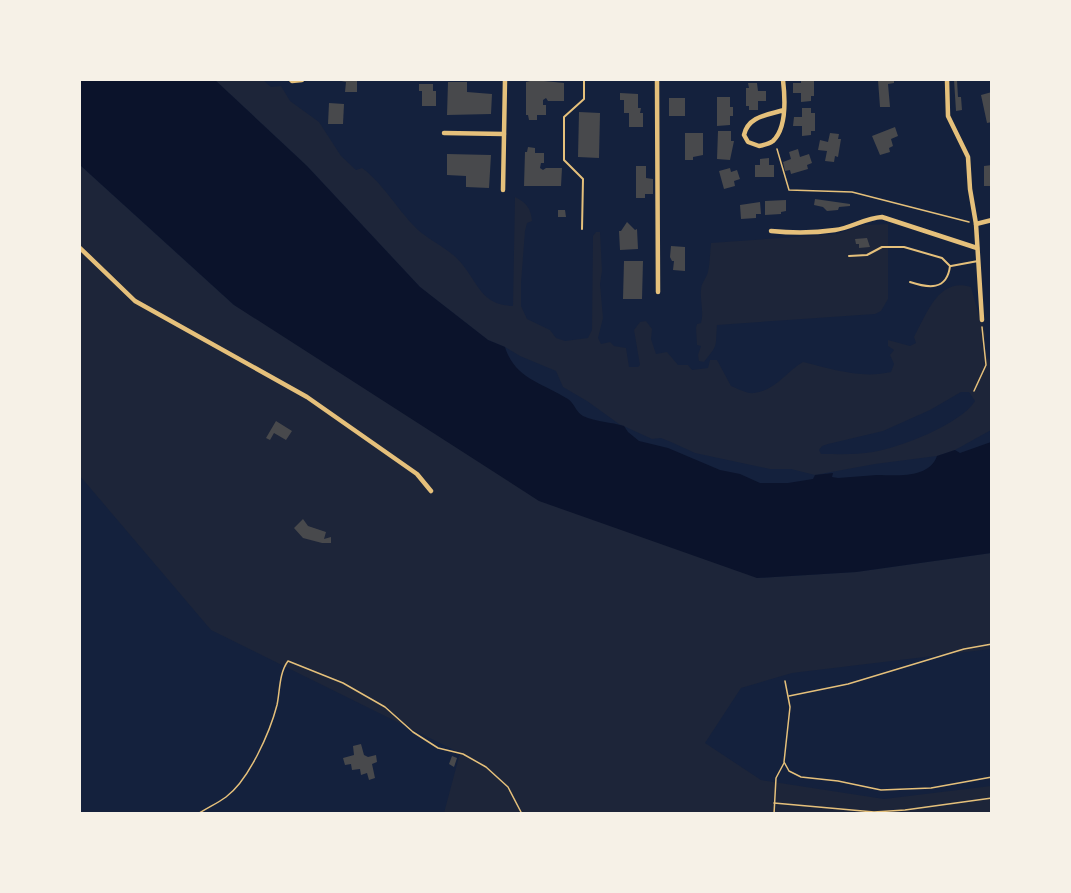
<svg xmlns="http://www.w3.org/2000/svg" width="1071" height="893" viewBox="0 0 1071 893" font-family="'Golos Text',sans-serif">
	<rect width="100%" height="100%" fill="#14213d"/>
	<g fill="#1d2539" fill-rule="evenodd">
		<path d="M215,80H263L271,87L281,86L290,101L319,122L341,156L356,170L362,168C384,184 398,211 418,230C432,242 451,250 462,264C479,285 482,305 513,306L515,197C527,203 531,209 532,221L527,223L525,231L521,283V306L527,319L550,330L556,338L565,341L588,338L592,330L593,236L596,232H600L602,271L600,284L603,318L598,338L601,344L610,342L614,346L626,348L629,367H638L640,365L634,330L640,322L646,321L652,329L651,339L656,354L667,352L678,365H688L692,370L708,368L710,360H717L731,386C738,389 748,394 754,393C775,391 787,371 803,362C832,369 861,379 891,372L894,364L890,355L894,350L888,346V340L910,346L916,343L914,337C927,314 938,277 971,287L979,316L984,327L986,336L982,346L988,358L991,361V430L955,450L937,456L875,464L815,475L791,469H770L695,453L671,442L661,438L652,439L619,424L587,401L563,387L556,371L520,356L505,347L488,340L420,287L307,166ZM961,392H969L975,401C961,424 899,448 873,452C856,455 838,454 821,454L819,450L822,446L828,444L883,431L930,410Z"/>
		<path d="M80,165L234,305L757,578L856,572L991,553V649L792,673L741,688L705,743L761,780L884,799L991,786V813H444L460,753L211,630L80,476Z"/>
		<path d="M888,224V299L881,311L875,314L717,325C715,348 719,343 704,362L699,361L698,355L701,346L697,345L696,328L697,324L701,323C704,311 700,302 701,290C701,283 706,279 708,272C710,263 710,252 711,243L837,234L863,225Z"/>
	</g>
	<path fill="#0b132b" d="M80,80H215L307,166L420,287L488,340L505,347C515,379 543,383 568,399C574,403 576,412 583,416C596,422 611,422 624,426L628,432L639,441L668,448L720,470L740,474L760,483H788L813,479L815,475L833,473L832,477L838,478C851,477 864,476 877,475C896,475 929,479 937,456L955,450L960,453L991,442V553L856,572L757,578L539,501L234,305L80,165Z"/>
	<g fill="#48494c">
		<path d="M341,80H357V92H345L346,82L341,81Z"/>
		<path d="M534,80L564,83V101H548L546,98L543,100V105H546V115H537V120H529L528,115H526V82Z"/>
		<path d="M801,80H814V96H811V101L801,102V93H793V83H801Z"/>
		<path d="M878,80H894V83L888,84L890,107H880Z"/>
		<path d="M954,80H957L958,97H961L962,110L956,111Z"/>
		<path d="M448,82H467V92L492,94L491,114L447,115Z"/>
		<path d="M748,83H757L758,91H766V101H758V110H749V106H746V88H749Z"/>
		<path d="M419,84H433V91H436V106H422V91H419Z"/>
		<path d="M992,92V122L987,123L981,95Z"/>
		<path d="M620,93L638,94V108H641L640,113H643V127H629V113H624V100H620Z"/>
		<path d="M717,97H730V107H733V116H730V125L717,126Z"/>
		<rect x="669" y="98" width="16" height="18"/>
		<path d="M329,103L344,104L343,124H328Z"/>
		<path d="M802,108H811V113H815V131H811V135L802,136V126H793L794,117H802Z"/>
		<path d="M579,112L600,113L599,158L578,157Z"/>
		<path d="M895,127L898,136L891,139L893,146L889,148L890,152L880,155L872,136Z"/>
		<path d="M718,131H731V141H734L730,160L717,159Z"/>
		<path d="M685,133H703V155L693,157V160H685Z"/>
		<path d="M830,133L839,134L838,139H841L838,157L835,156L834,162L825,161L827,151L818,150L820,140L828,142Z"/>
		<path d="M528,147L535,148V153H544V163H541L540,168L543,170L546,168H562L561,186H524L525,152H527Z"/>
		<path d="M798,149L800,157L809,154L812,163L807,165L808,169L791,174L790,170L785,171L783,162L791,159L789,152Z"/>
		<path d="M447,154L491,155L489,188L466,187V176L447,175Z"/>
		<path d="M769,158V165H774V177H755V165H760V159Z"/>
		<path d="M992,165V186H984V166Z"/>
		<path d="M636,166H646V178L653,179V194H645V198H636Z"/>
		<path d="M730,168L731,172L737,170L740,179L734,181L735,186L724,189L719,171Z"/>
		<path d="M815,199L850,204V206L839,207L838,210L827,211L823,207L814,205Z"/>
		<path d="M786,200V211L781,212V214L765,215V201Z"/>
		<path d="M760,202L761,214H756V218L741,219L740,205Z"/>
		<path d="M558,210H565L566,217H558Z"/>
		<path d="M627,222L635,230L637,229L638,249L620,250L619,231H621Z"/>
		<path d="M867,238L870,247L859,248V244H856L855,239Z"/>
		<path d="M671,246L685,247V271L673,270L674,261H672L670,257Z"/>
		<path d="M624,261H643L642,299H623Z"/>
		<path d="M276,421L292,431L286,440L274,433L270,440L266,438Z"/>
		<path d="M303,519L308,526L326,532L324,539L331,537V543H322L303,538L294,528Z"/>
		<path d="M361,744L364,755L368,757L376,755L377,762L372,764L375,778L369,780L367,773L361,775L360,769L352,770L351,764L345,765L343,758L354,755L353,746Z"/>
		<path d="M452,756L457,758L454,767L449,764Z"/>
	</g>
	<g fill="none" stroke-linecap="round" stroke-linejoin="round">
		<g stroke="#e5c07b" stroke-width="1.5">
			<path d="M777,149L789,190L852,192L969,222"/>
			<path d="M974,391L986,365L982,327"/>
			<path d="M785,681L790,707L784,762L789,771L801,777L838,781L881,790L931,788L992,777"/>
			<path d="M789,696L848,684L964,649L992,644"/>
			<path d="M774,803L874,812L905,810L992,798"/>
			<path d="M198,814C207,808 218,803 226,797C249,780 270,732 277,705C280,691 279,673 288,661L343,683L385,707L413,732L438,748L463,754L486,767L508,787L522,814"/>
			<path d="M774,814L776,778L784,763"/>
		</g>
		<g stroke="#e5c07b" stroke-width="2">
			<path d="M582,229L583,179L564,160V117L584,99V80"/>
			<path d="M849,256L867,255L882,247H904L942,258L950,266"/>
			<path d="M951,266L978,261"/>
			<path d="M910,282C928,288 947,291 950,266"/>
		</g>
		<g stroke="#e5c07b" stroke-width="4.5">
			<path d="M291,80L292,81L302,80"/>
			<path d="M657,80L658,292"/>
			<path d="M783,80C785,97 787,128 773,141C769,144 764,145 759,146L748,142L744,135C748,116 768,115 784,110"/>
			<path d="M947,80L948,116L968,157L970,189L976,224L982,320"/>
			<path d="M444,133L504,134"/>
			<path d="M503,190L505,80"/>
			<path d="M976,224L992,220"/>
			<path d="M771,231C791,233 815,233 835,230C851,228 865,218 882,217L977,248"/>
			<path d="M80,248L135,301L307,397L417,474L431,491"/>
		</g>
	</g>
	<rect width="1071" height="893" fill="none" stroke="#f6f1e7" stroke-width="162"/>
</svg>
